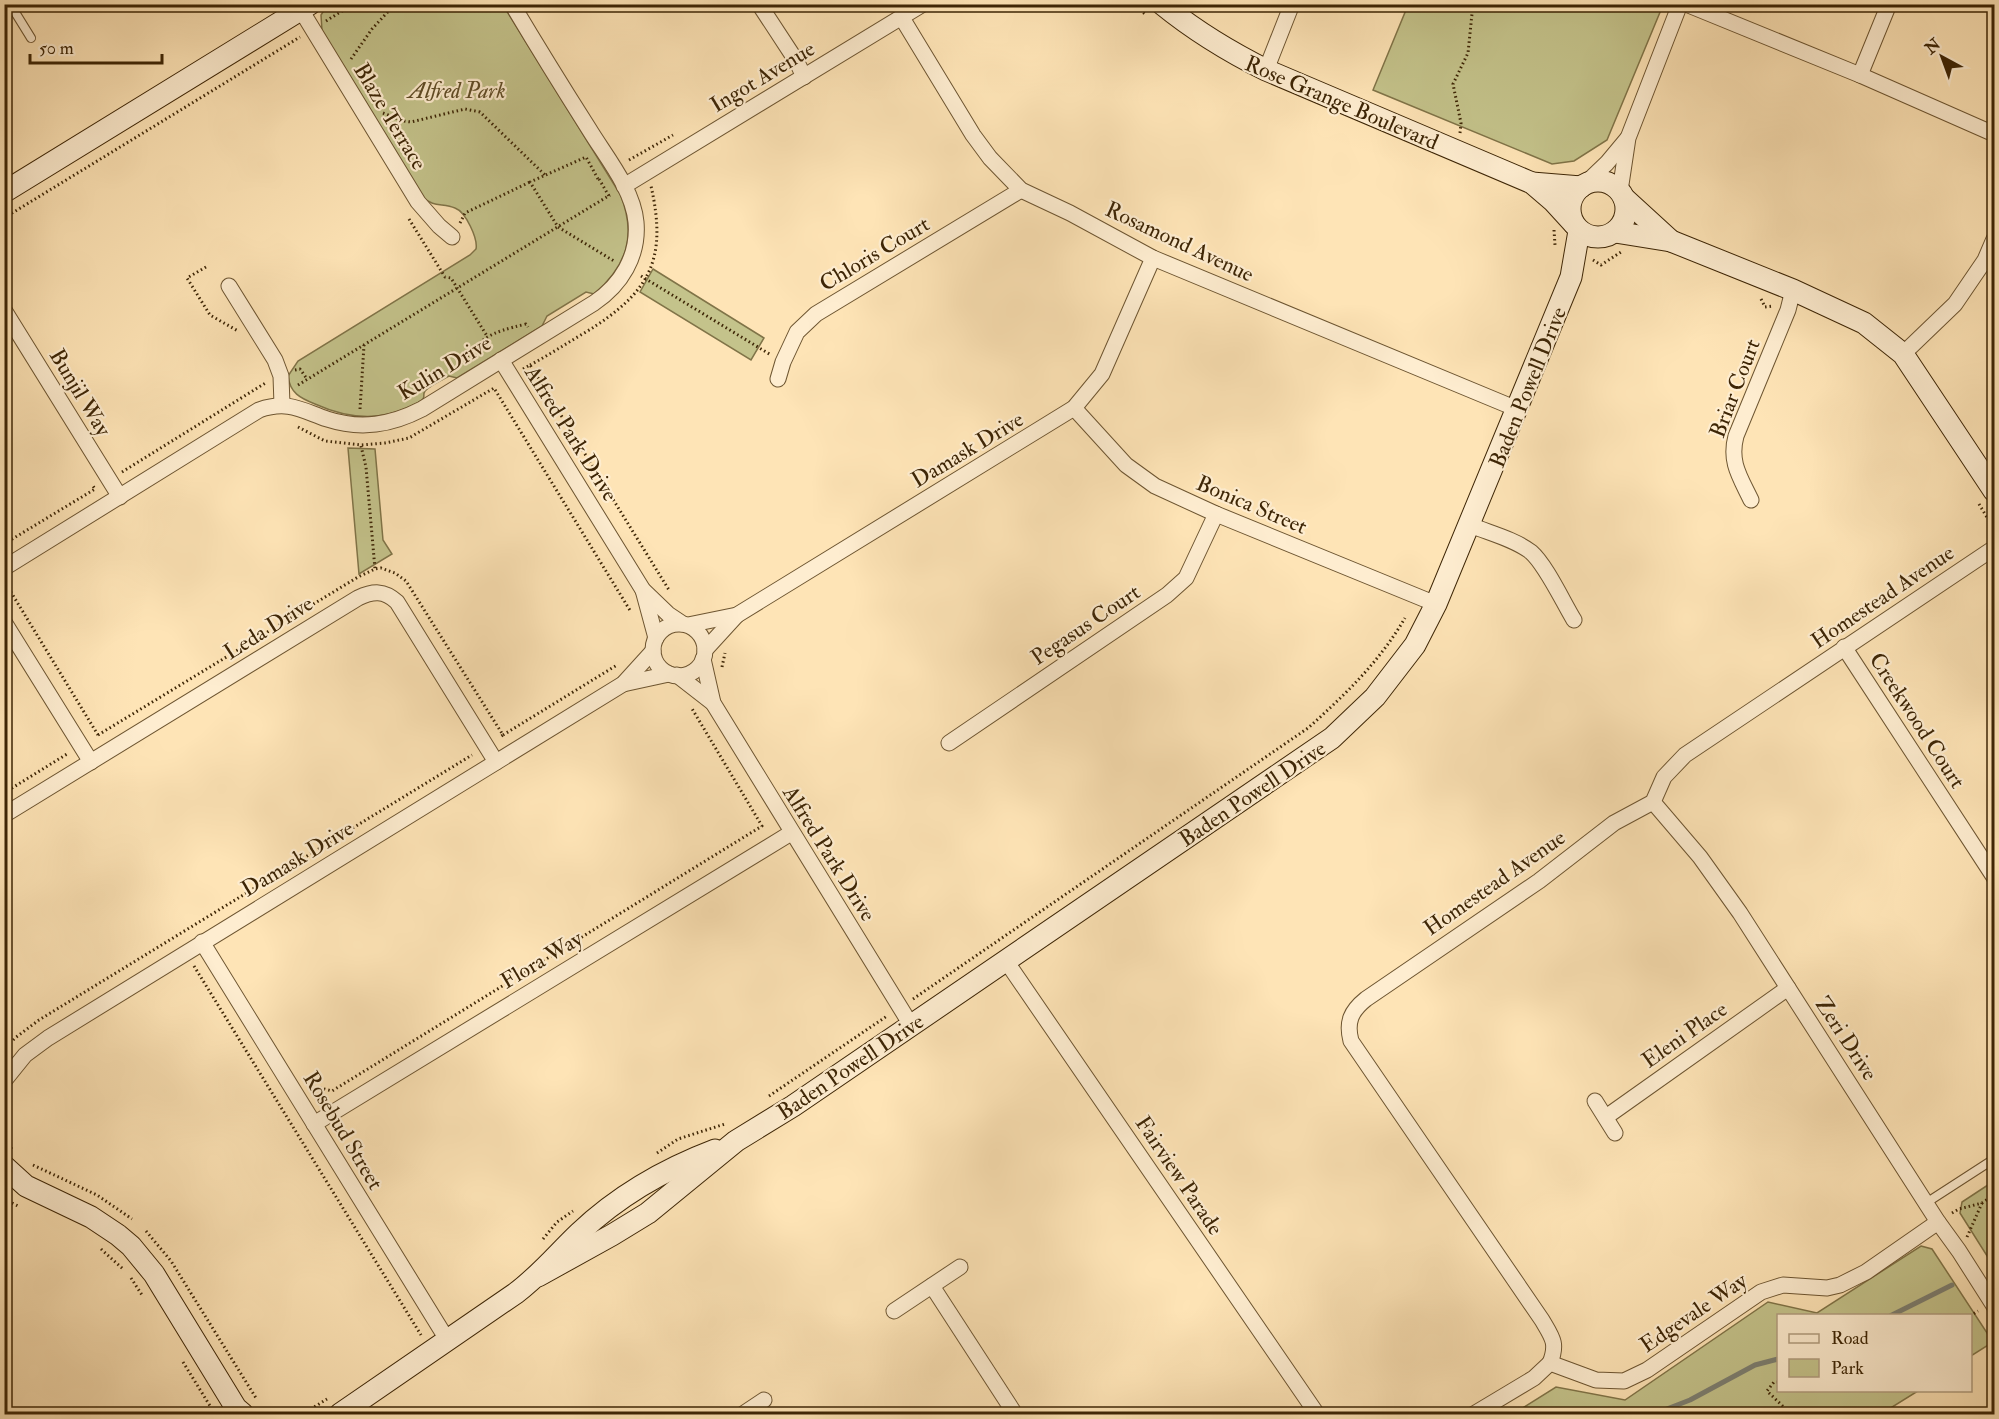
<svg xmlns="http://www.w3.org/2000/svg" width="1999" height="1419" viewBox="0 0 1999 1419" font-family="'IM FELL Double Pica',serif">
	<rect width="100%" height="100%" fill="#fee4b6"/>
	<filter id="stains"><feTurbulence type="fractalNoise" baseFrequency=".00333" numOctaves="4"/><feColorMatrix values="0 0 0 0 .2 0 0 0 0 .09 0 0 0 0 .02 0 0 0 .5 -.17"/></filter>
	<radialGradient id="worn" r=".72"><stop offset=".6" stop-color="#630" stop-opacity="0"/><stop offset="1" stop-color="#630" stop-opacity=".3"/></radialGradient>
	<g fill="#c4c38b" stroke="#807448" stroke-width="1.5">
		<path d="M328,4L503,5L620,194C637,235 627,266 594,294L586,292L547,316L542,326L457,378L449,376C442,380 430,385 425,391C422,396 426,396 422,400C419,403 413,405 409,407C378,422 346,418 315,404C300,398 290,393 288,376L298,361L470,255L476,249C478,239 466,212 455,208C444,203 433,207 424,198L322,31L321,15Z"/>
		<path d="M1408,5V4L1663,5L1607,140L1574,161L1552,164L1373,90Z"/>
		<path d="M653,269L764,338L751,360L640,292Z"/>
		<path d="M348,448L375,449L383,540L392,554L359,574Z"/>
		<path d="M1994,1181V1267L1960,1213L1962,1202Z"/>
		<path d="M1921,1246L1932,1249L1993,1342L1971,1356L1970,1316H1778V1390L1918,1391L1881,1414H1513L1556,1387L1625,1400L1768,1302L1817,1313Z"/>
	</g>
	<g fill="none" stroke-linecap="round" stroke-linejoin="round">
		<g stroke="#7c7f72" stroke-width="5">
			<path d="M1993,1249L1994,1247"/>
			<path d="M1890,1316L1952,1285"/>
			<path d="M1654,1414L1690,1400L1755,1365L1778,1359"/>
		</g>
		<g stroke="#6d5531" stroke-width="10">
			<g id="lane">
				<path d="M10,4L31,38"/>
				<path d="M1926,1203L1994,1159"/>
			</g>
		</g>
		<g stroke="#6d5531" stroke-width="17">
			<g id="street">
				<path d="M759,4L797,62L804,77"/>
				<path d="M1686,4L1860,75L1994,134"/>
				<path d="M301,10L418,202L439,226L452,237"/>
				<path d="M902,18L973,135L990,158L1021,190L1070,213L1153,258L1517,409"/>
				<path d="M1266,70L1292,4"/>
				<path d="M1860,75L1889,4"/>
				<path d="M1584,185L1607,163L1627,139"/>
				<path d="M624,186L923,4"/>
				<path d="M1620,191L1628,138L1680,4"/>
				<path d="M229,286L275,360L281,376L282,405"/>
				<path d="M4,310L120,497"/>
				<path d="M1903,354L1955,304L1985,260L1994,239"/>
				<path d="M501,360L643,590L668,614L683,624"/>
				<path d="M778,379L783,362L797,332L816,314L1021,190"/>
				<path d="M1074,408L1126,465L1155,486L1216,514L1436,604"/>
				<path d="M1751,500C1740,477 1729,462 1736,436L1788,310L1793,290"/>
				<path d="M1470,525C1489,533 1514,539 1531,552C1546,565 1563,602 1574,620"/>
				<path d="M4,568L259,410C288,400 301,410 327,419C361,430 391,425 422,409L594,303C621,285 639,256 636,222C633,189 606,157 589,129C563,88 537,46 512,4"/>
				<path d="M643,590L656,638"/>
				<path d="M4,622L91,762"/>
				<circle cx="679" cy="650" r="26"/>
				<path d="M688,625L737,615L1074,408L1102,374L1153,258"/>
				<path d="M1844,647L1994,877"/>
				<path d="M705,650L737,615"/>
				<path d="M703,659L713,703L911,1025"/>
				<path d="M677,675L713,703"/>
				<path d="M623,684L669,674"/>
				<path d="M949,743L1167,595L1186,578L1216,514"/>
				<path d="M1653,802L1700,857L1740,913L1938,1222L1959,1251L1994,1306"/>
				<path d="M4,815L358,598C373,591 384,590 397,602L496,762"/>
				<path d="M202,942L448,1341"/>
				<path d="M1006,961L1317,1414"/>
				<path d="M4,1081L25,1055L48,1038L623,684L653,651"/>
				<path d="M1595,1101L1615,1133"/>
				<path d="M1606,1117L1788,988"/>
				<path d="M314,1124L791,833"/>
				<path d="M932,1286L1015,1414"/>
				<path d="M894,1311L960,1267"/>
				<path d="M1550,1363C1558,1343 1552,1337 1542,1320L1351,1041C1346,1022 1351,1011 1366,999L1539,881L1614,823L1653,802L1664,777L1685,755L1994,548"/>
				<path d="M743,1414L764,1400"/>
				<path d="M1474,1414L1534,1378L1550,1363L1596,1380L1624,1381L1647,1370L1761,1292L1783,1285L1827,1288L1840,1285L1866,1272L1938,1222"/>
			</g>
		</g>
		<g stroke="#3d2505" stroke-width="23">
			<g id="secondary">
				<path d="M1162,4C1195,31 1228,51 1266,70L1532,183L1553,201L1574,224"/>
				<circle cx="1598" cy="209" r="28"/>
				<path d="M1532,183L1581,187"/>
				<path d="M4,192L310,4"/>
				<path d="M1624,198L1671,241"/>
				<path d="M1615,232L1671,241L1793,290L1864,323L1903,354L1994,491"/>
				<path d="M4,1166L26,1186L91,1217L118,1235L131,1246L154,1274L236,1408L243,1414"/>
				<path d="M538,1276L612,1235L648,1213L736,1141L793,1106L1332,738L1375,697L1415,645L1436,604L1571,277L1579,231"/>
				<path d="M340,1414L516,1293C540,1275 558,1253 579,1233C618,1196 665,1169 715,1150"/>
			</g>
		</g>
		<g stroke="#3d2505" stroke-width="3" stroke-dasharray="1.5 3" stroke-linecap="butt">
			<path d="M1133,4L1146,15"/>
			<path d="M326,21L353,4"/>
			<path d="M351,59L372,29L395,4"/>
			<path d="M383,113L403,121L411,122L465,109L480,112L545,175"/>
			<path d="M1460,133L1461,123L1453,84L1468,53L1473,4"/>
			<path d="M629,160L673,135"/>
			<path d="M598,179L586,157L530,182L558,227L614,261"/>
			<path d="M599,179L609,196"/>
			<path d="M4,218L300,37"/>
			<path d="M409,219L445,277L451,278L487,336"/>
			<path d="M460,223L465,213L530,182"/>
			<path d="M1554,230L1555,245L1557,246"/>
			<path d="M1593,260L1601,265L1621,252"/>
			<path d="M206,267L187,278L210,315L238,331"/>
			<path d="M641,276L771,355"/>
			<path d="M1761,299L1765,307L1773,306"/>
			<path d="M530,365C549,355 567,343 586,332C649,293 668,261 651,186"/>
			<path d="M459,367C482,336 489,333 526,324L528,327"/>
			<path d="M523,369L530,365L669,590"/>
			<path d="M295,370L300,369L307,379"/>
			<path d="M298,385L610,195"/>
			<path d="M360,409L364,345"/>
			<path d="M298,427L325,441L361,445L385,443L409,438L494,388L631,612"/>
			<path d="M361,446L366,467L375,569"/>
			<path d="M122,472L267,382"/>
			<path d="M1979,504L1994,529"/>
			<path d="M4,544L95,489L93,486"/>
			<path d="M6,584L98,735"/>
			<path d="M722,667L725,653"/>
			<path d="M98,735L358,577L375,569L381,568L395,573L406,581L503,735L500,737"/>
			<path d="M503,735L617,665"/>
			<path d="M4,793L67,754"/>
			<path d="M194,966L421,1335"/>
			<path d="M913,999L1308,728C1345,695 1380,661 1405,618"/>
			<path d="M4,1050L15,1038L39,1020L472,755"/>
			<path d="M312,1091L317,1087L332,1091L762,826L691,707"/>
			<path d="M769,1096L887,1016"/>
			<path d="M4,1131L12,1150"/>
			<path d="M657,1153L678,1139L725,1124"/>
			<path d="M33,1165L97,1195L132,1219"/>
			<path d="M4,1199L18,1206"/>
			<path d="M1952,1213L1959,1209L1982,1203L1994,1195"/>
			<path d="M146,1231L171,1261L256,1398"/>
			<path d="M1967,1237L1982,1203"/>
			<path d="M543,1239L557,1222L573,1211"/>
			<path d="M101,1249L123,1269"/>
			<path d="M131,1278L142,1295"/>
			<path d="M1970,1316L1978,1311"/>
			<path d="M183,1362L215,1414"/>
			<path d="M1778,1382H1774L1767,1391L1791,1414"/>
			<path d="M303,1414L327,1399"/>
		</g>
		<use href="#lane" stroke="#feedd0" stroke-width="8"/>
		<use href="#street" stroke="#feedd0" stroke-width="15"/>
		<use href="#secondary" stroke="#feedd0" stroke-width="21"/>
	</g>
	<g text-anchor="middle" stroke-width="4.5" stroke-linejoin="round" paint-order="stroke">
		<g font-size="22" fill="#3d2505" stroke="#feedd0">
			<text transform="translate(762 76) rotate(-31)" y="8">Ingot Avenue</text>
			<text transform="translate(1342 102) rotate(23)" y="8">Rose Grange Boulevard</text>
			<text transform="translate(391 116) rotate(59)" y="8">Blaze Terrace</text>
			<text transform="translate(1180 241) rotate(25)" y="8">Rosamond Avenue</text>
			<text transform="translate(874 253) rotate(-31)" y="8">Chloris Court</text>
			<text transform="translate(444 367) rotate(-31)" y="8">Kulin Drive</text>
			<text transform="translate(1527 387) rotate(-68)" y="8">Baden Powell Drive</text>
			<text transform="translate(1734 388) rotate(-69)" y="8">Briar Court</text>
			<text transform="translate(81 392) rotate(59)" y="8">Bunjil Way</text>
			<text transform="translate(572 433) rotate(58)" y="8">Alfred Park Drive</text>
			<text transform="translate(967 449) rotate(-31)" y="8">Damask Drive</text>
			<text transform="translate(1252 504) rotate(23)" y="8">Bonica Street</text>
			<text transform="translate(1882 596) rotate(-34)" y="8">Homestead Avenue</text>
			<text transform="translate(1085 624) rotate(-34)" y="8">Pegasus Court</text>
			<text transform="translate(268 627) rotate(-32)" y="8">Leda Drive</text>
			<text transform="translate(1918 720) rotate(57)" y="8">Creekwood Court</text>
			<text transform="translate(1252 793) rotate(-34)" y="8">Baden Powell Drive</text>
			<text transform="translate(830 853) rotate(58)" y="8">Alfred Park Drive</text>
			<text transform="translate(297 858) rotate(-31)" y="8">Damask Drive</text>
			<text transform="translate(1494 882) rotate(-35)" y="8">Homestead Avenue</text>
			<text transform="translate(541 959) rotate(-31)" y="8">Flora Way</text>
			<text transform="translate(1684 1034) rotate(-35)" y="8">Eleni Place</text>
			<text transform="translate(1847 1038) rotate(57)" y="8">Zeri Drive</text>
			<text transform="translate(850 1066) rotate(-34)" y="8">Baden Powell Drive</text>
			<text transform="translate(344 1130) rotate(59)" y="8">Rosebud Street</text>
			<text transform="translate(1180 1175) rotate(56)" y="8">Fairview Parade</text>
			<text transform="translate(1693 1312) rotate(-34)" y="8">Edgevale Way</text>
		</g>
		<g font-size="22" font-style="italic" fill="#5f4c26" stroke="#feedd0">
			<text x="457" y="98">Alfred Park</text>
		</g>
	</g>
	<rect width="1999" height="1419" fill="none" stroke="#fee4b6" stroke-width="24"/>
	<rect x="6" y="6" width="1987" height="1407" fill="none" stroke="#3d2505" stroke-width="3"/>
	<rect x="12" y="12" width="1975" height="1395" fill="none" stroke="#3d2505" stroke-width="1.5"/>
	<rect x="1777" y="1314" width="195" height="78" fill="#feedd0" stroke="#b19d7f" stroke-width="1.5"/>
	<rect x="1789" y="1334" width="30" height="9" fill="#feedd0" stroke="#b19d7f" stroke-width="1.5"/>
	<text x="1831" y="1344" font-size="18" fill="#3d2505">Road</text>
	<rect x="1789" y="1359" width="30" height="18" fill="#c4c38b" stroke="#b19d7f" stroke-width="1.5"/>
	<text x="1831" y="1374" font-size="18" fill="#3d2505">Park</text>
	<g transform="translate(1942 57) rotate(319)" stroke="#feedd0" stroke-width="4.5" paint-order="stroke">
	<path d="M0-4.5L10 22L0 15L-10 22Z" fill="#3d2505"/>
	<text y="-9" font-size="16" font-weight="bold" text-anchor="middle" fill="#3d2505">N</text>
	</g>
	<path d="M30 54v9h132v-9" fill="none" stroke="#3d2505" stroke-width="3"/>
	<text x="39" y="54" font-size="18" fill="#3d2505" stroke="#feedd0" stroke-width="4.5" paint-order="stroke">50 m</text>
	<rect width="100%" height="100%" filter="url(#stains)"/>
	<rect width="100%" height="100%" fill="url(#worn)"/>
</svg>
